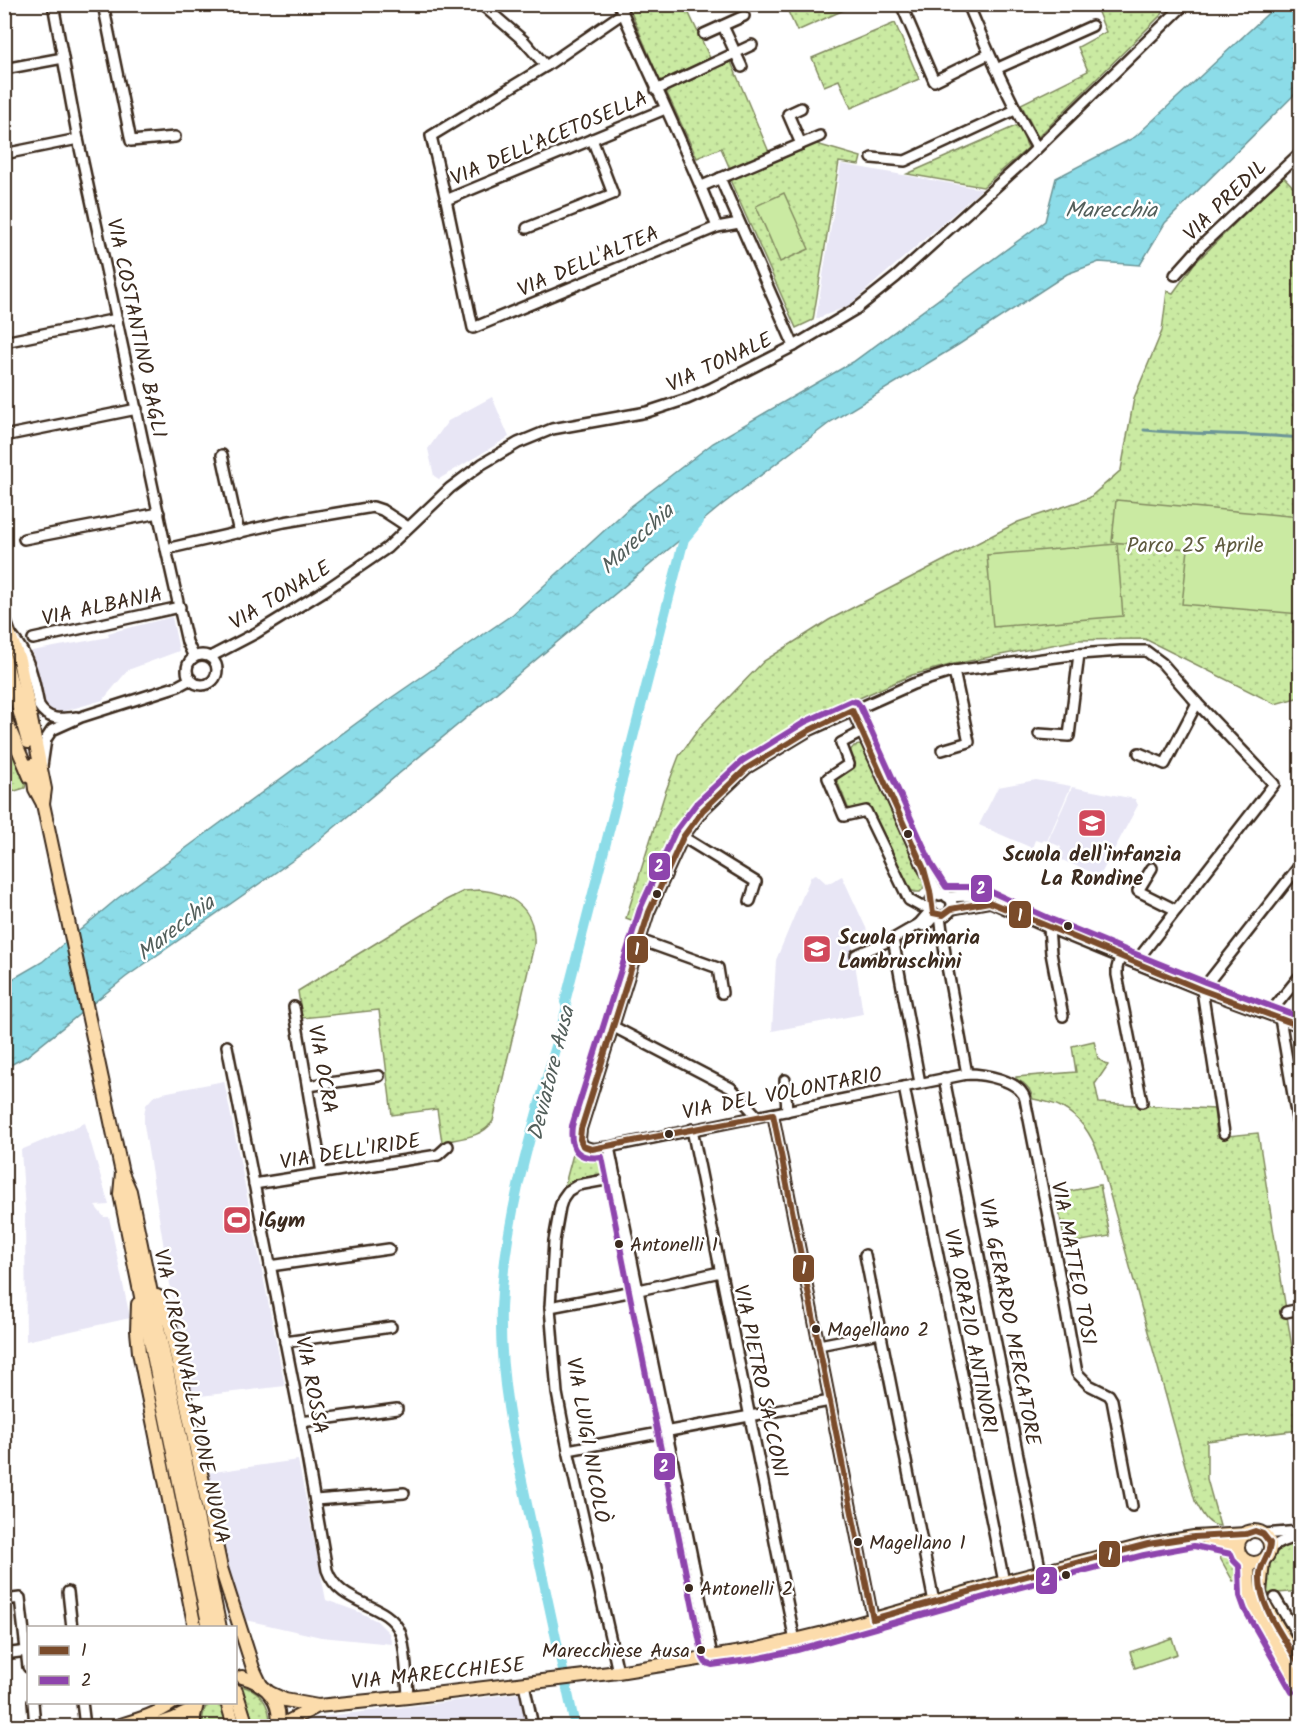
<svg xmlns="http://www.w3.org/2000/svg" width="1305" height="1731" viewBox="0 0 1305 1731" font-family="Kalam,sans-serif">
	<defs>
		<pattern id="grass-dots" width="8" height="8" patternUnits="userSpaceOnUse" patternTransform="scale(1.5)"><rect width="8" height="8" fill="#caeaa2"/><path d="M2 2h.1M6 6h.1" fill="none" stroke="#aec98b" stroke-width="1.8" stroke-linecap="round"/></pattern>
		<pattern id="water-ripples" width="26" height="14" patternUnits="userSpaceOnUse" patternTransform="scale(1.5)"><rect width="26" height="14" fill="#8cdce8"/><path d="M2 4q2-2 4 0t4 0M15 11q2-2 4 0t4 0" fill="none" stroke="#7abdc7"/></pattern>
	</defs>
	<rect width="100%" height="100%" fill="#fff"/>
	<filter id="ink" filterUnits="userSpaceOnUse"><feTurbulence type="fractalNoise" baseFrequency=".0167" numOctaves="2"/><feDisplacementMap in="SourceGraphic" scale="12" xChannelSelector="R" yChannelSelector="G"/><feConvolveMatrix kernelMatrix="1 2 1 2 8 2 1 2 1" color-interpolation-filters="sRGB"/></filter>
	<g filter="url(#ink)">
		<g fill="#e8e6f5">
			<path d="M841,164L982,189L848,306L816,319Z"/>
			<path d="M492,397L509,437L439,479L434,476L428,449L448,421Z"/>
			<path d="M172,617L179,651L128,670L103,700L61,712L52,711L47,706L43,700L32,651L109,637L108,633Z"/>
			<path d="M1036,780L1071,786L1047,841L1044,840L1042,842L1035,840L1032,848L979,825L998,787Z"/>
			<path d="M1072,787L1135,799L1138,805L1102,872L1096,874L1057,858L1061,847L1048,841Z"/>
			<path d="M816,874L827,884L842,876L867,930L851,938L863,1014L772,1031L776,960L811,876Z"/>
			<path d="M224,1081L285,1386L192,1397L170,1285L144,1125V1114L146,1105L153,1097L163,1093Z"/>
			<path d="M85,1123L109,1205L95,1206L104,1217H109L130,1318L26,1341L25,1210L21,1150Z"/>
			<path d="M298,1460L326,1600L359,1612L377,1621L389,1633L392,1644L321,1637L246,1620L222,1549L207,1473Z"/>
			<path d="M521,1693L528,1726H303V1719Z"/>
		</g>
		<g fill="url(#grass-dots)" stroke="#828a60" stroke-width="1.5">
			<path d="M628,5H685L710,58L660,81Z"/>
			<path d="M785,5H855L797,31Z"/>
			<path d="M1095,5H1165L1163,13L1038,137L1021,104L1088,71L1078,47L1106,32Z"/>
			<path d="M895,23L919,79L851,108L839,80L824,86L812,58Z"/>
			<path d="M731,62L769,152L730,169L721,148L697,158L666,91Z"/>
			<path d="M1018,125L1028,148L983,187L907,174Z"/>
			<path d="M813,143L861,157L859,165L839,162L813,320L796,328L730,180Z"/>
			<path d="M1283,176L1300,194V697L1275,704L1145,639L1078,640L954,664L912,675L807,721L742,760L697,805L670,845L644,890L634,921L626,918L665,793L679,756L700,727L764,661L829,620L1018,522L1089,498L1121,470L1134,398L1162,331L1167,291L1173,293L1194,264Z"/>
			<path d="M4,723C11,740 29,771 25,788L15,791L10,788L5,765Z"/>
			<path d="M860,745L866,749L924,884L923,889L920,892H915L910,890L869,806L849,810L836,778L854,767C850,759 847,753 854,746Z"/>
			<path d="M480,890C514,894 536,909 534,945L493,1121C482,1138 460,1138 442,1142L437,1109L392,1115L379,1010L302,1018L298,991L446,900L464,891Z"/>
			<path d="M1094,1041L1098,1059L1108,1065L1095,1084L1099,1103L1214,1109L1217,1137L1258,1133L1300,1398V1430L1207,1441V1479L1220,1526C1206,1525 1201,1511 1195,1501L1099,1155C1091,1134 1081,1118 1061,1107C1053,1103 1042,1101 1033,1099C1030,1088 1026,1084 1016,1079V1077L1076,1072L1072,1046Z"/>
			<path d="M573,1154L585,1160L602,1158L604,1160L606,1172L571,1182L564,1188Z"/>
			<path d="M1100,1185L1110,1236L1065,1244L1056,1194Z"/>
			<path d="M1300,1543V1591L1267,1594C1265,1566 1270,1546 1300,1543Z"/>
			<path d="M1224,1548C1237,1555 1239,1566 1240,1580L1233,1581L1220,1558Z"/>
			<path d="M236,1686C259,1686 271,1705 270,1726H203C202,1718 203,1710 208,1703L236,1702Z"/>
		</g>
		<g fill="#caeaa2" stroke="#828a60" stroke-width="1.5">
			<path d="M784,193L809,249L780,262L756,206Z"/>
			<path d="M1116,500L1300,517V614L1182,604L1188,549L1112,542Z"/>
			<path d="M1117,544L1123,616L993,627L987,555Z"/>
			<path d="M1172,1638L1177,1654L1135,1668L1130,1652Z"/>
		</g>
		<path fill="url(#water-ripples)" stroke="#6c9597" stroke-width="1.5" d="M1277,5H1300V89L1165,223L1140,265L1099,262L1067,274L958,345L832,421L723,504L306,851L126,977L27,1056L5,1068L4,984L42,962L118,898L388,700L513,614L630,507L713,443L853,362L1045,221L1056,178L1135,137Z"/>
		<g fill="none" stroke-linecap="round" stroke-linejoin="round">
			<path stroke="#6c9597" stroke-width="3" d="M1144,430C1196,435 1248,433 1300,438"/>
			<path stroke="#8cdce8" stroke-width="10" d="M575,1726C560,1657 545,1588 530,1518C515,1449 499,1380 501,1308C505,1205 540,1105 567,1007L565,1002L684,539L699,521"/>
			<g stroke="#3b2a1e" stroke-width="14">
				<g id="minor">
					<path d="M53,4L78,139L166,549L187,642L194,657"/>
					<path d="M103,4L131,141L175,137"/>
					<path d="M481,4L524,41L546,66"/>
					<path d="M619,4C651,79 688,151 717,227"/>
					<path d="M901,4L934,81L989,54"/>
					<path d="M968,4C989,54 1010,102 1037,148"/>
					<path d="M623,13L546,66L431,136L446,200L473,328L717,227L739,223"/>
					<path d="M723,26L742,67"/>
					<path d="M704,34L744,16"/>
					<path d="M4,69L63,58"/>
					<path d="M996,69L1092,26"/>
					<path d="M656,90L752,45"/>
					<path d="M801,108L788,114L801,144"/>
					<path d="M4,154L78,139"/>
					<path d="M872,158L905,161L1015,110"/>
					<path d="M720,178L794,346"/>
					<path d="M702,186L820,136"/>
					<path d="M446,200L665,109"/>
					<path d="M527,228L613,194L592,139"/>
					<path d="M1175,275L1200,247L1300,153"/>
					<path d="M4,342L117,319"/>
					<path d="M4,436L137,409"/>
					<path d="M222,455L239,533"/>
					<path d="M24,539L159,513"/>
					<path d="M166,549L284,522L373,507L382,510L408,527"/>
					<path d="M12,636C30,657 34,680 39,706C48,721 61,719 76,717"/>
					<path d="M33,639L180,607"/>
					<circle cx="202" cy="670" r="15"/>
					<path d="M210,657L256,633L324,591L387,548L450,488L482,464L518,443L552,429L647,412L687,399L712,388L794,346L856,309L896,277L1021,164L1185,4"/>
					<path d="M852,710L924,869L940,895"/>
					<path d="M862,732L841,743L849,764L828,778L844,816L866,811L909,900L920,906L930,907"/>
					<path d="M1039,734L1069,736L1079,654"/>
					<path d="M942,750L969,742L954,671"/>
					<path d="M1139,753L1165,764L1197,703"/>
					<path d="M42,766L46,739L52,730L81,717L178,686L191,679"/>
					<path d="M683,837L756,882L750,901"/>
					<path d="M1152,868L1138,891L1176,910"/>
					<circle cx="941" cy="905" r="11"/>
					<path d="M947,897L968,896L982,898L1049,928L1120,957L1202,990L1300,1026"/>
					<path d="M951,909L989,902"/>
					<path d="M940,916L946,961L967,1074"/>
					<path d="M919,924L924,926L930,922L936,915"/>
					<path d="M1049,928L1051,953L1063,1016"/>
					<path d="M893,939L920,1083"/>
					<path d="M640,940L718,968L722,993"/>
					<path d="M856,955L893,939L919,924L931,910"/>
					<path d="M1120,957L1117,968V975L1142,1102"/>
					<path d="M294,1007L322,1173"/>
					<path d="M1269,1014L1300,976"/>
					<path d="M1280,1018L1300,1136"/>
					<path d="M612,1026L731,1088L757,1116"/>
					<path d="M227,1046L301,1422L327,1570C340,1607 387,1601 400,1632C406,1646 407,1681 408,1697"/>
					<path d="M944,1078L1041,1573"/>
					<path d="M785,1080L787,1111"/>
					<path d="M308,1086L379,1076"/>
					<path d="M904,1087L1004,1582"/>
					<path d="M773,1114L873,1619"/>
					<path d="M692,1129L795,1641"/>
					<path d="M1224,1133L1202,990L1300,865"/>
					<path d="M609,1147L712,1656"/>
					<path d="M616,1178L578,1185L568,1191L563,1198L560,1207L554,1241L550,1307L557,1393L568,1450L618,1672"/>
					<path d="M254,1184L438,1155L448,1146"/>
					<path d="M865,1255L934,1602"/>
					<path d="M270,1266L389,1249"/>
					<path d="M550,1307L639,1290L720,1272"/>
					<path d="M1286,1312L1300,1309"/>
					<path d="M285,1342L391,1327"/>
					<path d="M819,1345L880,1333"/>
					<path d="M301,1422L397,1409"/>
					<path d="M568,1450L830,1401"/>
					<path d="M315,1500L404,1493"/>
					<path d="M1132,1506L1112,1400L1109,1395L1089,1385L1077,1373L1057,1263L1025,1099C1020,1080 984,1074 967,1074L609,1147L592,1149L583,1146L580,1139L581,1129L649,912L683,837L703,810L747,768L810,730L913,684L954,671L1079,654L1121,651H1146L1162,663L1197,703L1274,784L1135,963"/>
					<path d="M1263,1534L1300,1531"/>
					<path d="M1270,1548L1281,1542L1300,1535"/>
					<path d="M68,1592L72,1628"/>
					<path d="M1275,1598L1300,1639"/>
					<path d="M4,1600L20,1598L28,1667"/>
					<path d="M4,1654L27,1651"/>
					<path d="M524,1684L533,1726"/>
					<path d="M33,1702L35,1726"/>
					<path d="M82,1702L85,1726"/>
				</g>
			</g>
			<g stroke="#3b2a1e" stroke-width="16">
				<g id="major">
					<path d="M4,619L19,660L45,789L43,804L122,1173L130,1191L220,1628"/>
					<path d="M4,656L28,742"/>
					<path d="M4,716L30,777"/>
					<path d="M32,765L35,789L43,804"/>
					<path d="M122,1173L120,1194L209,1628"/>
					<path d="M157,1296L161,1303L170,1325L221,1568L253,1668L261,1685"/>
					<path d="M138,1304L137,1331L139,1352L195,1628"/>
					<circle cx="1254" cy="1547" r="16"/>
					<path d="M1208,1539L1238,1547"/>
					<path d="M1263,1561L1260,1593L1264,1604L1300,1665"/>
					<path d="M1248,1562L1249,1595L1253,1606L1300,1687"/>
					<path d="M242,1677C266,1683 282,1701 278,1726"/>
					<path d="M236,1691L247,1726"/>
					<path d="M270,1693L285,1700L318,1706L408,1697L618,1672L754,1650L828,1632L1004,1582L1142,1546L1194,1537L1246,1534"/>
					<path d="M227,1702L234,1726"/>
					<path d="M117,1726C137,1720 156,1715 174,1702"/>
					<path d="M153,1726L174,1719L195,1709"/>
					<path d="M194,1726V1716L197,1704"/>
					<path d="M282,1726L289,1721L318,1706"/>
				</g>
			</g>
			<use href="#minor" stroke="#fff" stroke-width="9"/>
			<use href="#major" stroke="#fcdcac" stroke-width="12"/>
			<g stroke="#fff" stroke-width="10">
				<path id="bus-1" d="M1300,1026L1202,990L989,902L951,909L943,915L933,913L930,891L924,869L852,710L810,730L747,768L703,810L683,837L649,912L581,1129L580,1139L583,1146L592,1149L773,1114L873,1619L1004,1582L1148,1544L1194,1537L1246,1534L1255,1531L1263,1534L1270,1543C1270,1555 1261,1562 1260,1574C1258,1606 1284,1638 1300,1665"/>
			</g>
			<g stroke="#fff" stroke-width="10">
				<path id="bus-2" d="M1292,1692L1245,1610L1240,1596L1239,1566L1234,1561L1231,1554L1194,1546L1144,1555L1006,1591L797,1650L755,1659L712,1665L706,1663L703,1658L602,1157C578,1160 569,1150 572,1126L640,909L675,832L696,804L742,761L805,722L851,701L857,702L860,706L932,865L946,887H968L985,889L1053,920L1123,949L1205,982L1300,1017"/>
			</g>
			<use href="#bus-1" stroke="#7a4b2a" stroke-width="6"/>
			<use href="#bus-2" stroke="#8e44ad" stroke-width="6"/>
		</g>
	</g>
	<defs>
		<g id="school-square" transform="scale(1.5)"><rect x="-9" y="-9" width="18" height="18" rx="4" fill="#d1495b" stroke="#fff"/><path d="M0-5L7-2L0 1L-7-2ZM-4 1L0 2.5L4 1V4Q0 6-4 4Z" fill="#fff"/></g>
		<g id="stadium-square" transform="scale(1.5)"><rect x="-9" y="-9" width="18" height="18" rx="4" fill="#d1495b" stroke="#fff"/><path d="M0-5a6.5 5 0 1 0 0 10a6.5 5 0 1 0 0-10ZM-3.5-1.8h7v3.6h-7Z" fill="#fff"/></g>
	</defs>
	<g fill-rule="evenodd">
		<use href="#school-square" x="1092" y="823"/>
		<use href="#school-square" x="817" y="949"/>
		<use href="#stadium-square" x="237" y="1220"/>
	</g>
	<g fill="#3b2a1e" stroke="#fff" stroke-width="2">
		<circle cx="908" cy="834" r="5"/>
		<circle cx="657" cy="894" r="5"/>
		<circle cx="1068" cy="926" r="5"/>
		<circle cx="669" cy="1134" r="5"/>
		<circle cx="619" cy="1244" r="5"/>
		<circle cx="816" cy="1329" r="5"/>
		<circle cx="858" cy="1542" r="5"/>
		<circle cx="1066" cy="1575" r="5"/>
		<circle cx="689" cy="1588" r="5"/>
		<circle cx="701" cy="1650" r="5"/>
	</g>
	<g text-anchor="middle" stroke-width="5" stroke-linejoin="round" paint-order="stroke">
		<g font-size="20" fill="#3b2a1e" stroke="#fff" text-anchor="start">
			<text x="630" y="1251">Antonelli 1</text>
			<text x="827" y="1336">Magellano 2</text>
			<text x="869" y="1549">Magellano 1</text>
			<text x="700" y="1595">Antonelli 2</text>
			<text x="690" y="1657" text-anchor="end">Marecchiese Ausa</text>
		</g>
		<g font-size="21" fill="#3b2a1e" stroke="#fff">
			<text transform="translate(549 138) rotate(-23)" y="7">VIA DELL'ACETOSELLA</text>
			<text transform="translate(1225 200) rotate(-44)" y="7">VIA PREDIL</text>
			<text transform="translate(588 261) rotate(-23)" y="7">VIA DELL'ALTEA</text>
			<text transform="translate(137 328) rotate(78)" y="7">VIA COSTANTINO BAGLI</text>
			<text transform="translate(719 362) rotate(-25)" y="7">VIA TONALE</text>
			<text transform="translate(280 595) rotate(-31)" y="7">VIA TONALE</text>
			<text transform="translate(102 606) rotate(-12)" y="7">VIA ALBANIA</text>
			<text transform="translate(323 1069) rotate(80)" y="7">VIA OCRA</text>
			<text transform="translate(782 1093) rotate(-11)" y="7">VIA DEL VOLONTARIO</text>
			<text transform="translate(350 1151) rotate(-9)" y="7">VIA DELL'IRIDE</text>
			<text transform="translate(1074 1263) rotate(79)" y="7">VIA MATTEO TOSI</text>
			<text transform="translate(1010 1322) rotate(79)" y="7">VIA GERARDO MERCATORE</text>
			<text transform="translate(971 1331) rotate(79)" y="7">VIA ORAZIO ANTINORI</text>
			<text transform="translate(761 1381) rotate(78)" y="7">VIA PIETRO SACCONI</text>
			<text transform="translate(312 1385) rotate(79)" y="7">VIA ROSSA</text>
			<text transform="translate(192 1396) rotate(78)" y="7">VIA CIRCONVALLAZIONE NUOVA</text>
			<text transform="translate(588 1440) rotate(80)" y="7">VIA LUIGI NICOLÒ</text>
			<text transform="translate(438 1673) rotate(-6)" y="7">VIA MARECCHIESE</text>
		</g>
		<g font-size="21" fill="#5f5a3f" stroke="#fff">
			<text x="1195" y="552">Parco 25 Aprile</text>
		</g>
		<g font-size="21" font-weight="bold" fill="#3b2a1e" stroke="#fff" text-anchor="start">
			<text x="1092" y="861" text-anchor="middle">Scuola dell'infanzia<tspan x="1092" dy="24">La Rondine</tspan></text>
			<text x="838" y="944">Scuola primaria<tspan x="838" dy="24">Lambruschini</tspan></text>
			<text x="258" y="1227">IGym</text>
		</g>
		<g font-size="22" font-style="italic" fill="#535f5b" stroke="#fff">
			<text x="1111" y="217">Marecchia</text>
			<text transform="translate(636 538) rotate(-43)" y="8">Marecchia</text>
			<text transform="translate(175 927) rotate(-38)" y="8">Marecchia</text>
			<text transform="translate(550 1073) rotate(-76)" y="8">Deviatore Ausa</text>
		</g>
	</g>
	<g stroke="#fff" stroke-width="2">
		<rect x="648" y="852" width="23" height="29" rx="6" fill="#8e44ad"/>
		<rect x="970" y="874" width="23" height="29" rx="6" fill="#8e44ad"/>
		<rect x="1008" y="900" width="24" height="29" rx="6" fill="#7a4b2a"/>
		<rect x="626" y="935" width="23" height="29" rx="6" fill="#7a4b2a"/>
		<rect x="792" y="1254" width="23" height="29" rx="6" fill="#7a4b2a"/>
		<rect x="653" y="1452" width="23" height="29" rx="6" fill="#8e44ad"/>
		<rect x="1098" y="1540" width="23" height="28" rx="6" fill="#7a4b2a"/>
		<rect x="1035" y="1566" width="23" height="29" rx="6" fill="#8e44ad"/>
	</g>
	<g font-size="16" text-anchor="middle" font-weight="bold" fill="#fff">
		<text x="659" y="872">2</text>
		<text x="981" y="894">2</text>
		<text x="1020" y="921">1</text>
		<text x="637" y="955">1</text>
		<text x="804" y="1274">1</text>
		<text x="664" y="1472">2</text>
		<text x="1110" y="1560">1</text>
		<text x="1046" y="1586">2</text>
	</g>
	<rect width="1305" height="1731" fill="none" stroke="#fff" stroke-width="24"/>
	<rect x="12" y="12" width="1281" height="1707" fill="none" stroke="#3b2a1e" stroke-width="2" filter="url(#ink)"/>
	<rect x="27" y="1626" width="210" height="78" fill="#ffffff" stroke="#b1aaa5" stroke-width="1.5"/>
	<rect x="39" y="1646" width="30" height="9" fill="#7a4b2a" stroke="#b1aaa5" stroke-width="1.5"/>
	<text x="81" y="1656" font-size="18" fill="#3b2a1e">1</text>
	<rect x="39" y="1676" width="30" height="9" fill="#8e44ad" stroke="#b1aaa5" stroke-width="1.5"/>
	<text x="81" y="1686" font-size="18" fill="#3b2a1e">2</text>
</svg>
